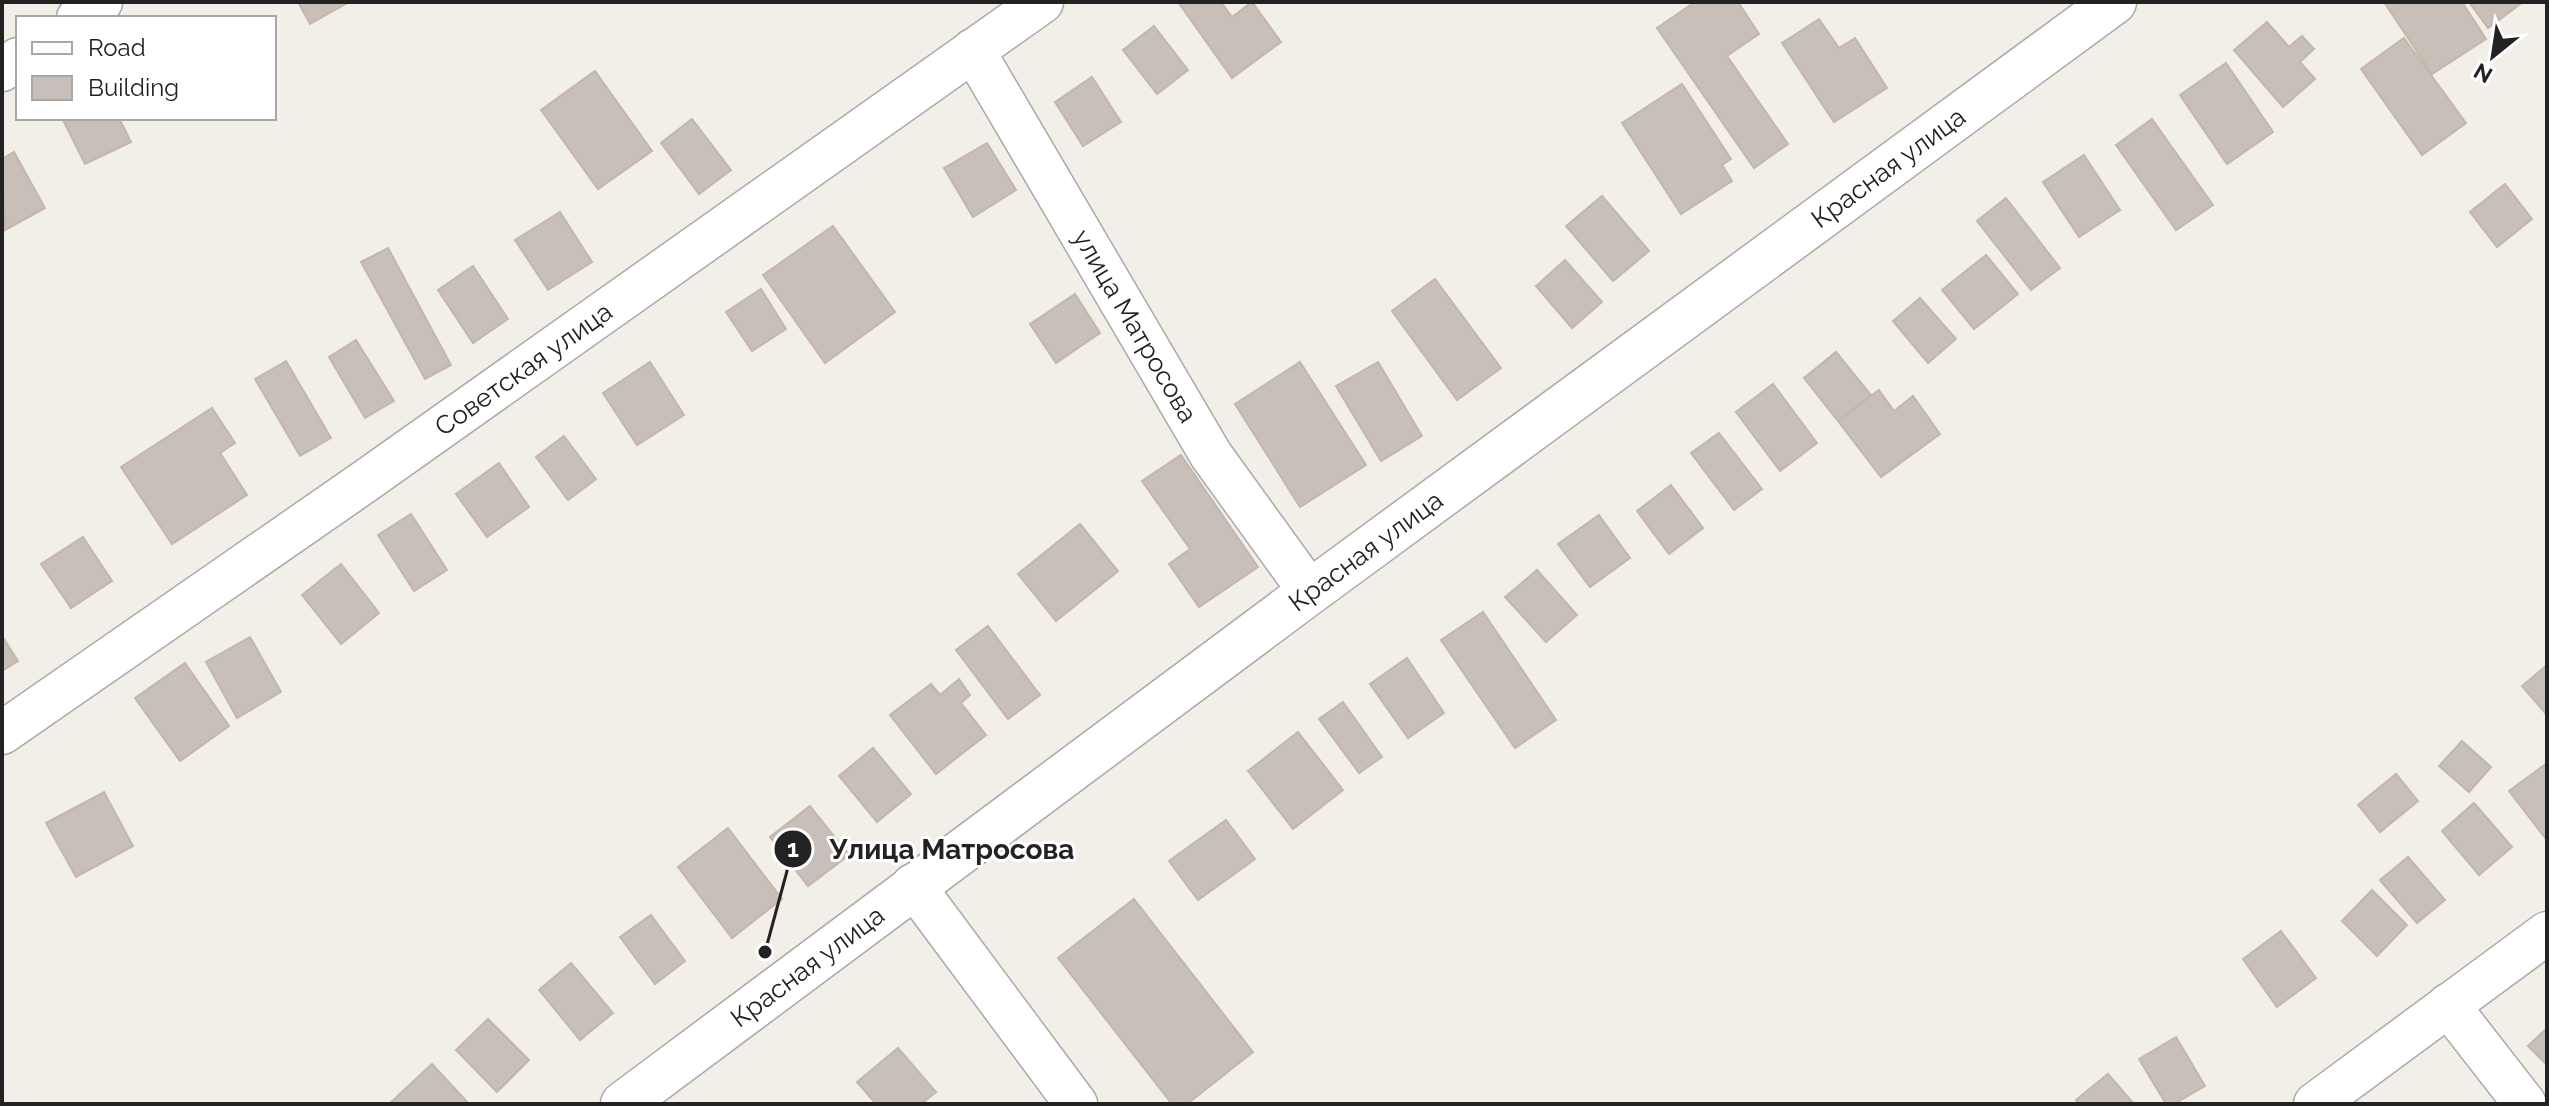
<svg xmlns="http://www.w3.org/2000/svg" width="2549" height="1106" viewBox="0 0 2549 1106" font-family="Raleway,sans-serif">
	<rect width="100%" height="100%" fill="#f2efe9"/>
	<g fill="#c7bfb8" stroke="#c4b6ab" stroke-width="2">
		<path d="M298,2H349L310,24Z"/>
		<path d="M1178,2H1221L1232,17L1252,2L1281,42L1232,78Z"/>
		<path d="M1695,2H1738L1759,34L1727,56L1788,144L1754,168L1657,28Z"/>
		<path d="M2384,2H2462L2486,39L2432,74Z"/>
		<path d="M2469,2H2523L2488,28Z"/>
		<path d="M1819,19L1839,48L1855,38L1887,88L1834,122L1782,43Z"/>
		<path d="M2267,22L2289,47L2302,36L2314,49L2300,62L2315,79L2283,107L2234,50Z"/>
		<path d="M1154,26L1188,70L1157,94L1123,50Z"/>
		<path d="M2404,38L2466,123L2422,155L2361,69Z"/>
		<path d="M2226,63L2273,132L2227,164L2180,95Z"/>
		<path d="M595,71L652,151L598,189L541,110Z"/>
		<path d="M1092,77L1121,122L1083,146L1055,102Z"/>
		<path d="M1682,84L1731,159L1722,165L1732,181L1681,214L1622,123Z"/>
		<path d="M62,118H119L131,142L85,164Z"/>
		<path d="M692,119L731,170L699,194L661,143Z"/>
		<path d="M2152,119L2213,205L2176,230L2116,145Z"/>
		<path d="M987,143L1016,190L973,217L944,168Z"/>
		<path d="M14,152L45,208L5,230L2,159Z"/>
		<path d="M2084,155L2120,210L2079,237L2043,182Z"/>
		<path d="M2505,184L2532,219L2497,247L2470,212Z"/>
		<path d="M1602,196L1649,251L1613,281L1566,226Z"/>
		<path d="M2006,198L2060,268L2031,290L1977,221Z"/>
		<path d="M560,212L592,262L548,290L515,240Z"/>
		<path d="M833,226L895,312L825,363L763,275Z"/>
		<path d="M388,248L451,365L425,379L361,262Z"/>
		<path d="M1986,255L2018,294L1974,329L1942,290Z"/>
		<path d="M1565,260L1602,302L1572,328L1536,286Z"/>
		<path d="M473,266L508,319L473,343L438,290Z"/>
		<path d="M1435,279L1501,368L1457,400L1392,311Z"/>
		<path d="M761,289L786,329L752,351L726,312Z"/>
		<path d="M1075,294L1100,333L1056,363L1030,324Z"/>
		<path d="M1920,298L1956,339L1928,363L1893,321Z"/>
		<path d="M356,340L394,401L365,418L329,357Z"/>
		<path d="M1836,352L1871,395L1838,421L1804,378Z"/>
		<path d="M286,361L331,438L300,456L255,379Z"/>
		<path d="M650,362L684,415L637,445L603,393Z"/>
		<path d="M1300,362L1366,465L1300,507L1235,404Z"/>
		<path d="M1378,362L1422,436L1381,461L1336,386Z"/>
		<path d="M1773,384L1817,443L1780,471L1736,412Z"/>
		<path d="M1879,390L1894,411L1913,396L1940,434L1881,477L1838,421Z"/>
		<path d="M212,408L235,443L220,453L247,495L172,544L121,467Z"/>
		<path d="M1719,433L1762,489L1734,510L1691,453Z"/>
		<path d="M564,436L596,479L568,500L536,457Z"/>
		<path d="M1181,455L1258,567L1199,607L1169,564L1190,549L1142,481Z"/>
		<path d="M499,463L529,507L487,537L456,494Z"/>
		<path d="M1671,485L1703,528L1669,554L1637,511Z"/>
		<path d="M411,514L447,570L414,591L378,535Z"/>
		<path d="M1599,515L1630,558L1590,587L1558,544Z"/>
		<path d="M1080,524L1118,571L1056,621L1018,574Z"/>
		<path d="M83,537L112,581L71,608L41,564Z"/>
		<path d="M341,564L379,613L341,644L302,595Z"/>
		<path d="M1537,570L1577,615L1546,642L1505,597Z"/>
		<path d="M1483,612L1556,720L1515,748L1441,640Z"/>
		<path d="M988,626L1040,695L1008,719L956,650Z"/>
		<path d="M2,636L18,661L2,671Z"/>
		<path d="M250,637L281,692L237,718L206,662Z"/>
		<path d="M1407,658L1444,713L1408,738L1370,684Z"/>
		<path d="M185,663L229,726L180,761L135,698Z"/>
		<path d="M2547,665V715L2522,686Z"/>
		<path d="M959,679L970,695L961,703L986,735L936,774L890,715L931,684L940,695Z"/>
		<path d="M1343,702L1382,757L1359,773L1319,719Z"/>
		<path d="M1298,732L1343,790L1293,829L1248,771Z"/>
		<path d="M2462,741L2491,767L2469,792L2439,766Z"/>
		<path d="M873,748L911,794L877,822L839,776Z"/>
		<path d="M2547,763V838L2546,839L2509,791Z"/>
		<path d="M2396,774L2418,801L2380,832L2358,805Z"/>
		<path d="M104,792L133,846L76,877L46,823Z"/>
		<path d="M2474,803L2512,847L2479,875L2442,831Z"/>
		<path d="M810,806L849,855L808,886L770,837Z"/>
		<path d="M1226,820L1255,859L1198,900L1169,861Z"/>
		<path d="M728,828L782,899L732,938L678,867Z"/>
		<path d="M2408,857L2445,900L2417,923L2380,880Z"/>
		<path d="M2372,890L2407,925L2377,956L2342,921Z"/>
		<path d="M1134,899L1253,1052L1187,1104H1172L1058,958Z"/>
		<path d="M651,915L685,961L655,984L620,937Z"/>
		<path d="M2281,931L2316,978L2277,1007L2243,959Z"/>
		<path d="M571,963L613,1013L580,1040L539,990Z"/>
		<path d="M488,1019L529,1060L497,1092L456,1050Z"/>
		<path d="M2547,1028V1065L2528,1046Z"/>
		<path d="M2176,1037L2205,1086L2174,1104H2166L2139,1059Z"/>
		<path d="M898,1048L936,1092L921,1104H876L857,1082Z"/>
		<path d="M432,1064L469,1104H389Z"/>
		<path d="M2108,1074L2134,1104H2079L2076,1100Z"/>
	</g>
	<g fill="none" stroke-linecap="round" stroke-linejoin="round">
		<g stroke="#a9a9a9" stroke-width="45">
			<g id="minor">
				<path d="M78,18L101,2"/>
				<path id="s1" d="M973,50L1211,455L1310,592"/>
				<path d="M2,70L18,59"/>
				<path id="s2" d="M2,733L364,482L1042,2"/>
				<path d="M913,885L1076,1104"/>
				<path d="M2448,1005L2525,1104"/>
				<path d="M2315,1104L2547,933"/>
			</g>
		</g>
		<g stroke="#a9a9a9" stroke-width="47">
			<g id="tertiary">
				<path id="s3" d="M623,1104L1310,592L2114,2"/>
			</g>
		</g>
		<use href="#minor" stroke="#fff" stroke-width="42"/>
		<use href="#tertiary" stroke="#fff" stroke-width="44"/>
	</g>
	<g text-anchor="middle" stroke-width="6" stroke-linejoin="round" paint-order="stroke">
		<g font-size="26" fill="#222" stroke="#fff">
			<text dy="9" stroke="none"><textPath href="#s3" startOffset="1574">Красная улица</textPath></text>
			<text dy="9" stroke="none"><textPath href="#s1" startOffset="320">улица Матросова</textPath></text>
			<text dy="9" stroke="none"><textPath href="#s2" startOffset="636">Советская улица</textPath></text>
			<text dy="9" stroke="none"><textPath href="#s3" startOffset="926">Красная улица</textPath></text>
			<text dy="9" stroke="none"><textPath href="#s3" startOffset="230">Красная улица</textPath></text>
		</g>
	</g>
	<path fill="none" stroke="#222" stroke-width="3" d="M765 952L793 849"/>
	<g fill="#222" stroke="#fff" stroke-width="3">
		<circle cx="765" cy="952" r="8"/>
		<circle cx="793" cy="849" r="20"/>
	</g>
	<g font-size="24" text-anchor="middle" font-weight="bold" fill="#fff">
		<text x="793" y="857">1</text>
	</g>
	<g font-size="28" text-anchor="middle" font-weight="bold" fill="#222" stroke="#fff" stroke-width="6" stroke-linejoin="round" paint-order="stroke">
		<text x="952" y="859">Улица Матросова</text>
	</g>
	<rect width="2549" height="1106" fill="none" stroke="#222222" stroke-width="8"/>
	<rect x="16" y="16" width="260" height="104" fill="#ffffff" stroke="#a7a7a7" stroke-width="2"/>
	<rect x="32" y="42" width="40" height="12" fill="#ffffff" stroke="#a7a7a7" stroke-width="2"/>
	<text x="88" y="56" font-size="24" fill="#222222">Road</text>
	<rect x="32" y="76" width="40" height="24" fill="#c7bfb8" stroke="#a7a7a7" stroke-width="2"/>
	<text x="88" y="96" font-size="24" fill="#222222">Building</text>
	<g transform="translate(2493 56) rotate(210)" stroke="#ffffff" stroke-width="6" paint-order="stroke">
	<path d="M0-6L14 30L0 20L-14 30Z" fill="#222222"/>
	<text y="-12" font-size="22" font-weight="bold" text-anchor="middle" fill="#222222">N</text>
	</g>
</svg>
